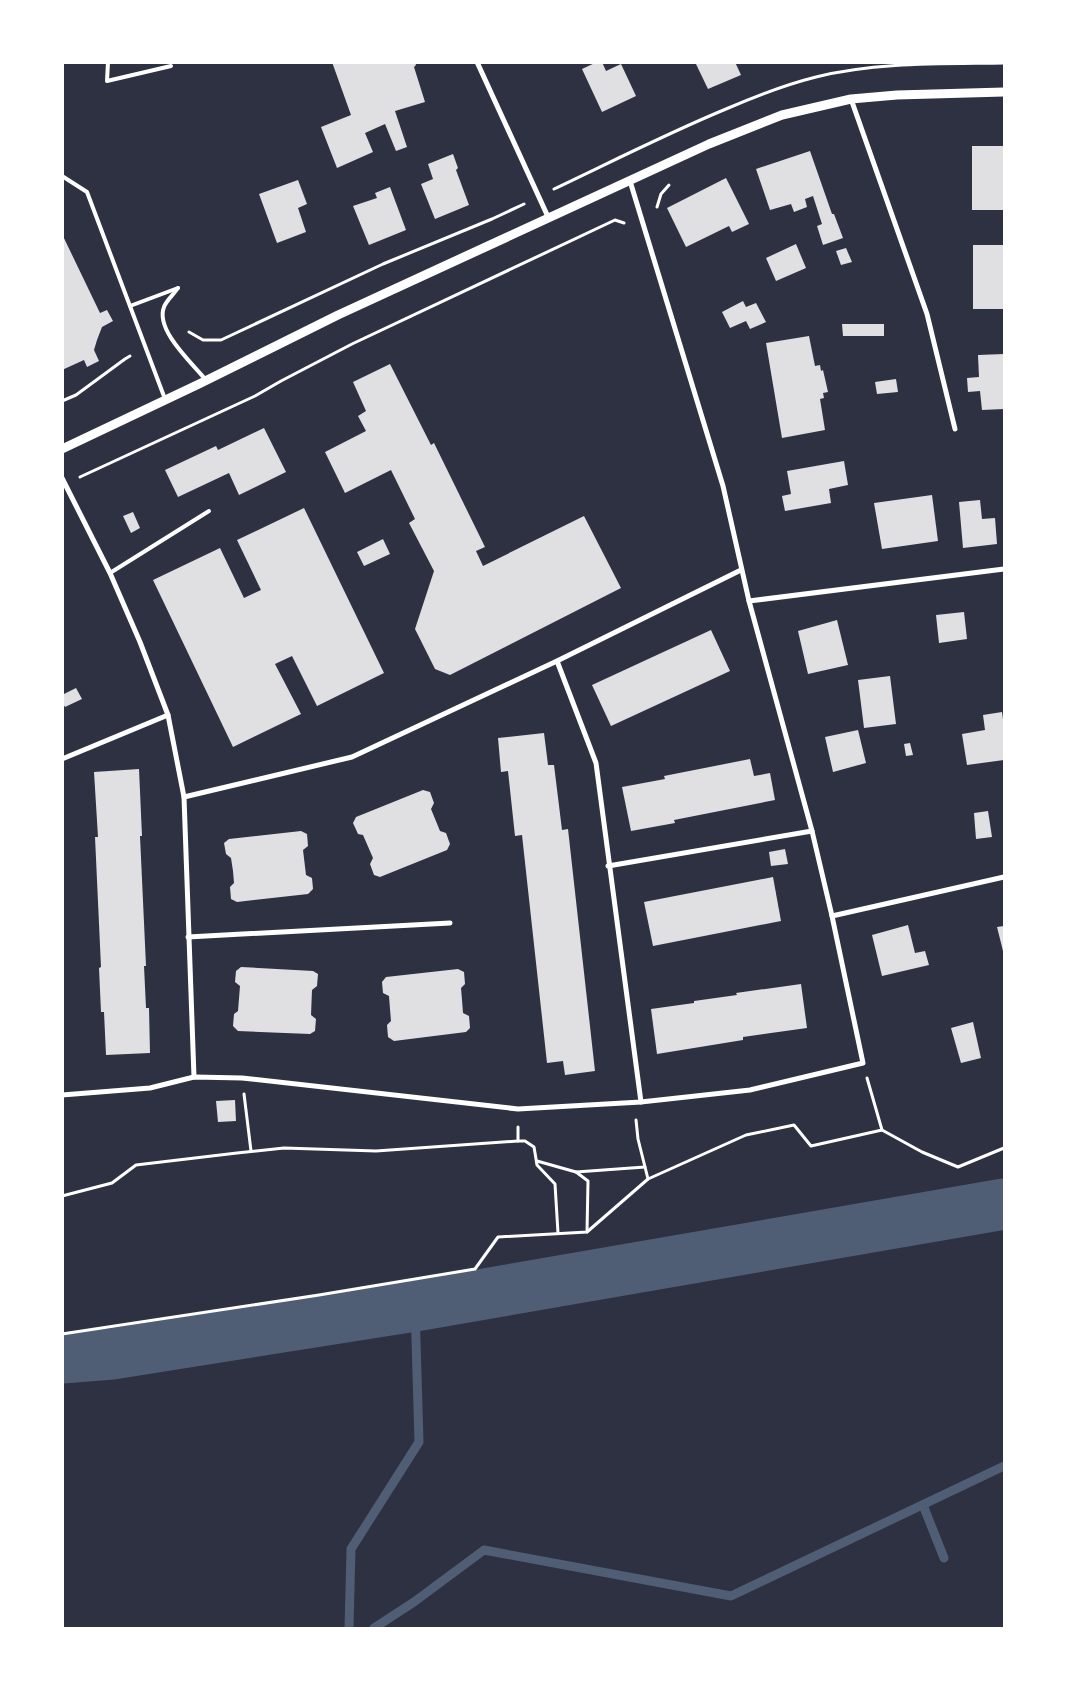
<svg xmlns="http://www.w3.org/2000/svg" width="1067" height="1691" viewBox="0 0 1067 1691" font-family="'Zilla Slab',serif">
	<rect width="100%" height="100%" fill="#2d3142"/>
	<g fill="none" stroke-linecap="round" stroke-linejoin="round">
		<g stroke="#4f5d75" stroke-width="9">
			<path d="M659,1251L661,1264"/>
			<path d="M923,1505L944,1558"/>
			<path d="M349,1628L351,1549L419,1442L415,1306"/>
			<path d="M374,1628L414,1602L484,1550L731,1596L1004,1466"/>
		</g>
		<path stroke="#4f5d75" stroke-width="51" d="M62,1358L112,1354L415,1306L1004,1204"/>
	</g>
	<g fill="#e0e0e3">
		<path d="M332,62H415L416,65L414,67L425,102L395,111L407,147L396,151L385,124L365,133L373,152L337,168L321,127L351,115Z"/>
		<path d="M597,62H602L606,71L621,64L636,96L602,112L582,69Z"/>
		<path d="M695,62H735L741,75L708,89Z"/>
		<rect x="972" y="146" width="32" height="64"/>
		<path d="M810,151L832,214H834L843,238L823,245L817,226L822,224L813,196L805,199L807,207L794,212L791,204L770,210L756,169Z"/>
		<path d="M453,154L458,168L456,170L469,205L435,219L421,184L433,179L428,164Z"/>
		<path d="M726,178L749,224L732,232L729,226L686,247L667,208Z"/>
		<path d="M298,180L307,204L298,208L306,232L277,243L259,194Z"/>
		<path d="M390,187L406,230L369,245L353,206L377,198L375,193Z"/>
		<path d="M62,234L100,313L107,310L113,321L102,327L97,340L94,350L99,361L87,367L84,360L62,370Z"/>
		<path d="M796,244L806,268L776,281L766,258Z"/>
		<rect x="973" y="245" width="31" height="64"/>
		<path d="M846,248L852,262L841,265L836,251Z"/>
		<path d="M743,301L746,307L756,303L766,322L750,329L746,321L730,328L722,312Z"/>
		<path d="M842,324H884V336H843Z"/>
		<path d="M809,336L815,366L820,365L821,371L823,370L828,392L823,393L824,398L820,399L825,430L782,438L766,343Z"/>
		<path d="M1004,354V409L982,410L980,391L968,392L967,378L979,377L978,355Z"/>
		<path d="M390,364L431,445L434,443L485,547L476,551L483,566L584,516L621,588L450,675L435,669L415,629L434,571L409,523L415,519L391,470L345,493L325,452L366,431L358,416L366,411L353,382Z"/>
		<path d="M896,379L898,392L877,394L875,382Z"/>
		<path d="M264,428L286,472L239,495L229,473L178,497L165,470L216,446L218,450Z"/>
		<path d="M844,461L848,485L829,489L831,503L785,511L782,496L791,494L787,471Z"/>
		<path d="M932,495L938,541L882,549L874,503Z"/>
		<path d="M980,500L982,519L995,518L997,544L963,548L959,502Z"/>
		<path d="M304,508L384,673L317,706L292,656L275,664L301,714L233,747L153,580L220,548L244,598L261,590L237,540Z"/>
		<path d="M133,512L140,528L131,533L123,516Z"/>
		<path d="M383,539L390,554L364,566L357,552Z"/>
		<path d="M964,612L967,639L939,643L936,615Z"/>
		<path d="M837,620L848,665L808,674L798,631Z"/>
		<path d="M711,630L730,671L611,726L592,685Z"/>
		<path d="M890,676L896,724L864,728L858,680Z"/>
		<path d="M76,688L82,699L65,707L62,702V695Z"/>
		<path d="M1002,712L1004,727V760L967,765L962,734L985,730L983,715Z"/>
		<path d="M858,730L866,763L833,772L825,737Z"/>
		<path d="M544,733L548,765H554L562,830L568,829L595,1071L565,1075L563,1061L547,1063L522,835L515,836L508,771L501,772L498,738Z"/>
		<path d="M910,743L913,755L906,756L904,744Z"/>
		<path d="M750,759L754,776L770,773L775,800L674,820L675,823L631,831L622,787L665,779L664,776Z"/>
		<path d="M139,769L142,836H140L146,966H144L146,1008H149L150,1053L106,1055L104,1012H101L99,968L101,967L95,837H98L94,772Z"/>
		<path d="M423,790L430,792L434,803L431,809L440,831L446,833L450,844L447,850L380,877L374,875L370,864L373,858L363,835L358,834L353,823L356,817Z"/>
		<path d="M988,811L992,837L976,839L974,813Z"/>
		<path d="M301,831L307,834L308,846L303,850L306,875L312,878L313,889L308,894L237,902L231,899L230,887L234,883L233,871L231,858L226,854L224,843L229,839Z"/>
		<path d="M785,849L788,864L771,866L769,852Z"/>
		<path d="M773,877L781,921L653,946L644,902Z"/>
		<path d="M908,925L915,953L925,951L929,965L882,976L872,935Z"/>
		<path d="M1004,926V955L997,927Z"/>
		<path d="M241,967L313,971L318,974L317,986L312,990L311,1015L316,1019L315,1031L310,1034L238,1031L233,1026L234,1014L238,1011L240,986L235,982L236,971Z"/>
		<path d="M458,969L464,972L465,984L461,988L462,1000L463,1013L469,1016L470,1028L466,1032L394,1041L388,1037L387,1025L391,1021L390,1009L389,996L383,993L382,982L386,977Z"/>
		<path d="M801,984L807,1028L743,1037V1040L657,1054L651,1009L694,1003V1001L737,995L736,993Z"/>
		<path d="M973,1022L981,1058L961,1063L951,1028Z"/>
		<path d="M235,1100L236,1121L218,1122L216,1101Z"/>
	</g>
	<g fill="none" stroke-linecap="round" stroke-linejoin="round">
		<g stroke="#fff" stroke-width="3">
			<path d="M554,189C611,162 668,133 726,109C756,96 784,85 816,77C877,62 942,64 1004,63"/>
			<path d="M657,207L661,194L669,185"/>
			<path d="M189,332L203,340H221L383,264L492,219L524,204"/>
			<path d="M62,401L76,395L125,359L130,356"/>
			<path d="M80,477L255,396L281,381L352,344L615,220L624,223"/>
			<path d="M867,1078L882,1130"/>
			<path d="M244,1094L251,1151"/>
			<path d="M518,1127V1141H525L534,1147L537,1165L555,1184L558,1233"/>
			<path d="M537,1161L576,1172L645,1167"/>
			<path d="M576,1172L588,1181L587,1232"/>
			<path d="M648,1179L746,1135L794,1125L811,1146L882,1130L922,1152L958,1167L1004,1148"/>
			<path d="M62,1196L112,1183L136,1165L237,1153L284,1148L376,1151L518,1141"/>
			<path d="M62,1334L319,1295L475,1269L498,1237L587,1232L648,1179L638,1139L636,1120"/>
		</g>
		<g stroke="#fff" stroke-width="4">
			<path d="M108,62L107,81L171,66"/>
			<path d="M62,176L87,192L165,399"/>
			<path d="M178,288C174,294 166,301 164,307C155,330 192,363 205,379"/>
			<path d="M130,306L178,288"/>
			<path d="M110,573L209,511"/>
		</g>
		<g stroke="#fff" stroke-width="5">
			<path d="M477,62L549,219"/>
			<path d="M851,99L927,314L955,429"/>
			<path d="M62,478L110,573L140,642L168,715L184,797L194,1077"/>
			<path d="M749,601L1004,569"/>
			<path d="M557,661L596,763L641,1102"/>
			<path d="M62,759L168,715"/>
			<path d="M184,797L352,757L557,661L741,570"/>
			<path d="M608,866L812,831"/>
			<path d="M832,916L1004,877"/>
			<path d="M188,937L450,923"/>
			<path d="M62,1095L150,1088L194,1077L242,1078L518,1109L641,1102L750,1090L863,1063L832,916L812,831L749,601L723,486L630,181"/>
		</g>
		<path stroke="#fff" stroke-width="9" d="M62,449L199,384L338,315L709,144L782,115L851,99L897,95L1004,92"/>
	</g>
	<rect width="1067" height="1691" fill="none" stroke="#ffffff" stroke-width="128"/>
</svg>
